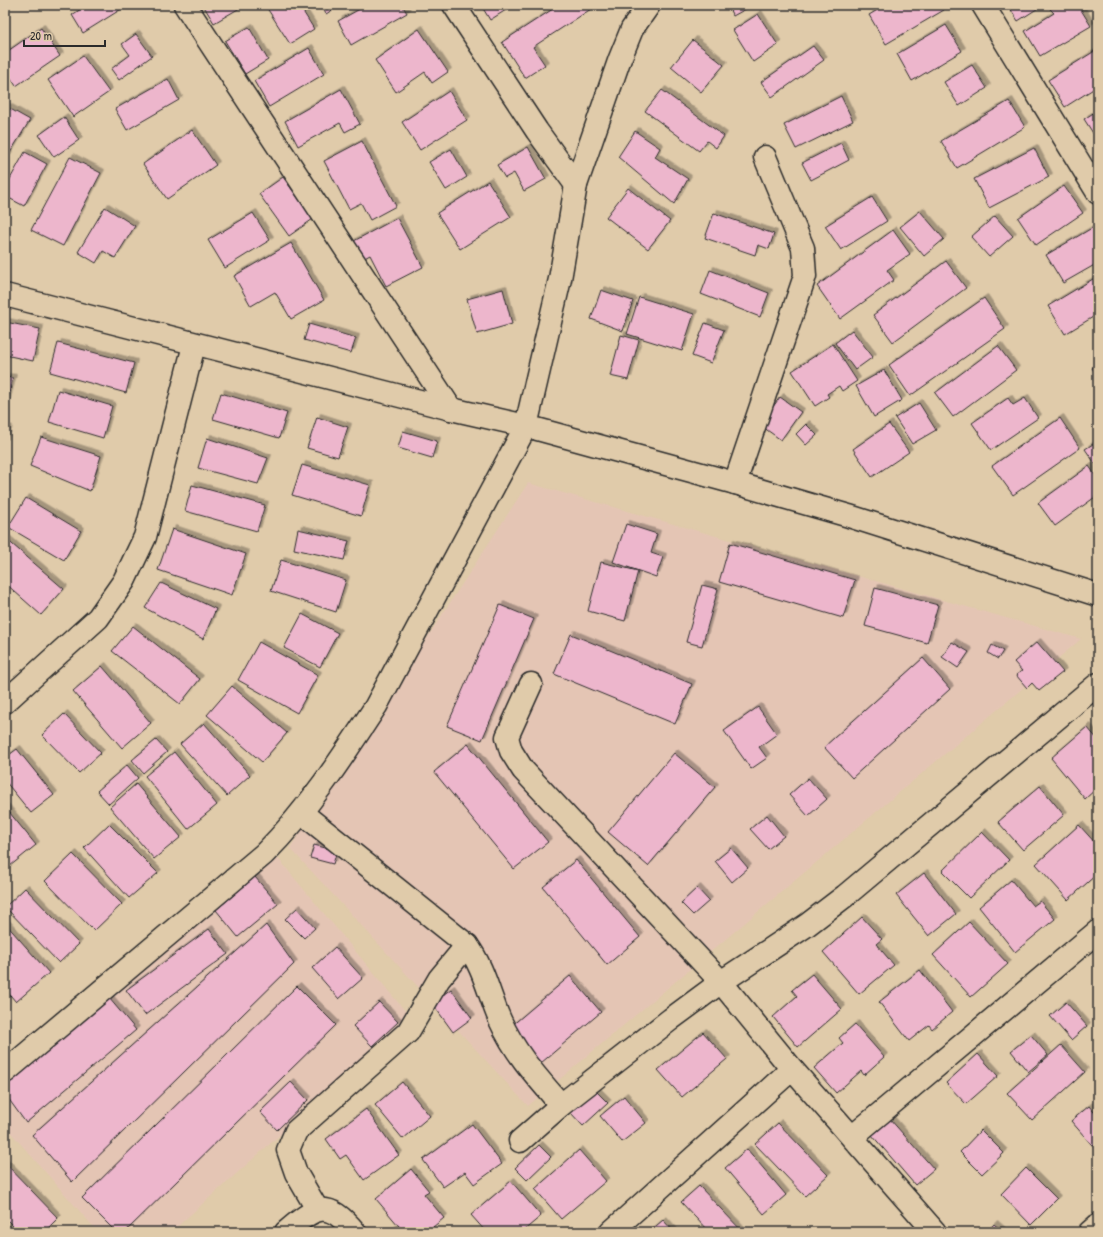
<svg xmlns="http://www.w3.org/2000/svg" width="1103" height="1237" viewBox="0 0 1103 1237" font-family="'Patrick Hand',sans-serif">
	<defs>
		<filter id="shadow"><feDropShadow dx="3.5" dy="-3.5" stdDeviation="0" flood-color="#0004"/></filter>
	</defs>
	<rect width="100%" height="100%" fill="#e0cbaa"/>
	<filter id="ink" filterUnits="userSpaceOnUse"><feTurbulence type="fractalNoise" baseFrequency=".025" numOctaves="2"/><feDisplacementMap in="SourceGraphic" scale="8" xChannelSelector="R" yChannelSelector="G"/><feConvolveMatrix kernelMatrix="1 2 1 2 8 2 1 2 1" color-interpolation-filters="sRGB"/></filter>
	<g filter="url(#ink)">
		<g fill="#e4c5b4">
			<path d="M528,483L1081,639L528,1106L290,848Z"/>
			<path d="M266,844L411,1018L171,1232H98L5,1126V1063Z"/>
		</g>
		<g fill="#edb6cc" stroke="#2b2b2b" filter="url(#shadow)">
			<path d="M87,5H121L123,8L83,33L72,15Z"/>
			<path d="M203,5H245L214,23Z"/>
			<path d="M265,5H299L314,29L290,44Z"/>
			<path d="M321,5H340L326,14Z"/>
			<path d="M367,5H402L407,13L351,45L338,21Z"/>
			<path d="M481,5H514L490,20Z"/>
			<path d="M559,5H592L594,7L533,47L545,65L525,78L502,42Z"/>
			<path d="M727,5H753L733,16Z"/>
			<path d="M886,5H942L944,10L886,44L869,15Z"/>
			<path d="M1008,5H1043L1018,21Z"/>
			<path d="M1056,5H1078L1091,26L1040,56L1025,31L1054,13L1050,9Z"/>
			<path d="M758,14L778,45L753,62L733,30Z"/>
			<path d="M946,25L962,51L912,81L897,54Z"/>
			<path d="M249,27L268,60L245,74L225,41Z"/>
			<path d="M41,28L60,56L16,86L5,69V53Z"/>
			<path d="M419,29L448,72L432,83L425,72L396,92L375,60Z"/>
			<path d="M136,34L152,56L119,80L111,69L130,55L122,44Z"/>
			<path d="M693,40L724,65L701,92L671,67Z"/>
			<path d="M813,46L824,60L772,97L761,82Z"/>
			<path d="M309,48L324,74L269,107L254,81Z"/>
			<path d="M1098,49V86L1065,107L1048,80Z"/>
			<path d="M83,56L109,92L73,117L48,80Z"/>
			<path d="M972,65L987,88L959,106L944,82Z"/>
			<path d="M168,79L179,100L127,130L115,109Z"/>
			<path d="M341,89L360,124L345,132L340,123L298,146L285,121Z"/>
			<path d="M662,90L724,136L716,148L707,141L699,151L645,111Z"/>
			<path d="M449,91L467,120L420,150L402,122Z"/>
			<path d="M841,96L853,121L796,149L784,125Z"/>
			<path d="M1009,101L1025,127L957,168L941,141Z"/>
			<path d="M5,106L30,120L5,161Z"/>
			<path d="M1098,110V141L1084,119Z"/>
			<path d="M64,117L79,140L54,157L39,135Z"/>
			<path d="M192,130L216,165L167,199L143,164Z"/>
			<path d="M635,131L660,148L655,157L688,179L674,204L618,157Z"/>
			<path d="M362,141L396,206L370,220L361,203L349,209L324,161Z"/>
			<path d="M841,143L849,160L811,180L802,163Z"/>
			<path d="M528,147L546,179L524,191L514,173L505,178L497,165Z"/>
			<path d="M1034,148L1049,177L989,208L974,179Z"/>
			<path d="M451,149L467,177L446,190L429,162Z"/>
			<path d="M25,152L47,164L24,206L5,196V188Z"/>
			<path d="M70,157L101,173L63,246L31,230Z"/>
			<path d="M283,177L313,219L289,236L259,194Z"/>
			<path d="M488,181L511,217L460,249L437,213Z"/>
			<path d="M1064,186L1083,213L1036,245L1018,218Z"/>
			<path d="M628,188L670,221L648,249L606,217Z"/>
			<path d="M872,197L887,221L841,250L825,226Z"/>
			<path d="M105,207L135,226L115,258L103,251L96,263L78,252Z"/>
			<path d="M920,211L944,239L924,256L900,227Z"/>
			<path d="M253,213L270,240L225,268L208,240Z"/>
			<path d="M714,213L774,234L769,249L758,245L755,255L705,238Z"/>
			<path d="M995,216L1013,236L989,257L971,237Z"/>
			<path d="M397,218L423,267L386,286L370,255L361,260L352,242Z"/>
			<path d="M1097,225L1098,263L1063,283L1046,255Z"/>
			<path d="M893,230L910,254L887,270L894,280L840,319L817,286Z"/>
			<path d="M291,243L324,300L291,319L275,292L251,306L234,276Z"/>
			<path d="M946,261L966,288L893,342L873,315Z"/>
			<path d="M710,270L769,293L760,317L701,294Z"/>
			<path d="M1098,276V314L1065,334L1048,306Z"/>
			<path d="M503,289L512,324L477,334L467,299Z"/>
			<path d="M601,290L633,301L623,331L591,319Z"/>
			<path d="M639,297L694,314L682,351L627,334Z"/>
			<path d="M984,298L1005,329L910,396L889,365Z"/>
			<path d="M5,322L40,329L33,361L5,355Z"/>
			<path d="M705,323L724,330L711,363L692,356Z"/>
			<path d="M309,324L356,338L351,353L304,340Z"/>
			<path d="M852,330L873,357L855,370L835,343Z"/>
			<path d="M621,335L639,340L628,380L610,376Z"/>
			<path d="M58,343L134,363L126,393L50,372Z"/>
			<path d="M833,344L857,381L842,391L839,386L827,394L829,397L815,406L792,371Z"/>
			<path d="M998,346L1016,370L953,417L935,393Z"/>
			<path d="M1098,364V377L1092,368Z"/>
			<path d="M884,370L902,400L874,417L856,386Z"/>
			<path d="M5,377L13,378L6,405H5Z"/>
			<path d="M58,390L112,406L103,438L49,422Z"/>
			<path d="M221,393L287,413L279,438L213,419Z"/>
			<path d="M780,397L801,412L781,440L760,425Z"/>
			<path d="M1008,398L1013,405L1025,398L1038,418L991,450L972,423Z"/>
			<path d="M919,403L936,430L912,444L895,418Z"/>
			<path d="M317,417L348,427L338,457L307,448Z"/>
			<path d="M1060,418L1080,448L1013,495L992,466Z"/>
			<path d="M806,424L817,435L806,445L796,434Z"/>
			<path d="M889,424L909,452L872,477L853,449Z"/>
			<path d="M5,428L9,429L5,443Z"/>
			<path d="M403,431L437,441L432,458L398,448Z"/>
			<path d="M41,437L101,456L90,491L30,466Z"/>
			<path d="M207,438L268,458L258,484L198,468Z"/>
			<path d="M1098,441V468L1085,449Z"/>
			<path d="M302,465L370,485L361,516L292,495Z"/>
			<path d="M1089,466L1098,479V495L1055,526L1038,503Z"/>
			<path d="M192,485L265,505L257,531L185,511Z"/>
			<path d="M26,498L81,531L64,560L8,527Z"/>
			<path d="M626,524L657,534L651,553L663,557L656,577L613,562Z"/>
			<path d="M172,529L246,554L232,595L158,570Z"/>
			<path d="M298,529L349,541L344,560L294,549Z"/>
			<path d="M5,538L64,589L41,615L5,583Z"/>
			<path d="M730,543L855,580L843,618L719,582Z"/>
			<path d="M281,560L346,580L336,612L271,591Z"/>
			<path d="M601,562L638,571L625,621L588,611Z"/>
			<path d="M161,583L216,609L203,639L145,608Z"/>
			<path d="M702,585L718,589L702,646L686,642Z"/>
			<path d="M875,588L938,605L927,643L865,626Z"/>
			<path d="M500,605L534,619L482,740L447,726Z"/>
			<path d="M302,614L338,633L320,667L284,648Z"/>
			<path d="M133,626L200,679L180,704L112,651Z"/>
			<path d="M571,634L692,684L675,724L554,674Z"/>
			<path d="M259,642L318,675L297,713L238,680Z"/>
			<path d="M952,642L969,652L958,668L942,657Z"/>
			<path d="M1037,642L1063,672L1039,691L1032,683L1027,688L1016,675L1022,671L1014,662Z"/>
			<path d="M992,645L1003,651L998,659L988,653Z"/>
			<path d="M923,658L950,689L852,778L824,747Z"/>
			<path d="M102,666L151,723L122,748L73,691Z"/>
			<path d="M232,686L287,733L262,762L207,715Z"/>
			<path d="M758,707L777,734L759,747L767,758L751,769L724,731Z"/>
			<path d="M64,714L101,753L79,773L42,735Z"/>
			<path d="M204,723L250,775L227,796L180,744Z"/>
			<path d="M1087,727L1098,740V787L1085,799L1051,758Z"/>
			<path d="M156,740L167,752L143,773L132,760Z"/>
			<path d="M468,744L548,842L514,869L434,772Z"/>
			<path d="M17,749L54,795L31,813L5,781V758Z"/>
			<path d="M174,752L217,805L188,829L145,776Z"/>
			<path d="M674,753L715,787L648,866L608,832Z"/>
			<path d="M127,765L138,778L109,804L97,791Z"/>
			<path d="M808,778L827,799L808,816L789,795Z"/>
			<path d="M136,784L181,837L154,859L110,807Z"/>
			<path d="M1040,786L1064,815L1023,850L998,822Z"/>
			<path d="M5,807L36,845L10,866L5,860Z"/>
			<path d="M767,815L784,836L768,849L750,829Z"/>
			<path d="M109,824L158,873L129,898L84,848Z"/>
			<path d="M1079,825L1098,846V873L1068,900L1036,864Z"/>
			<path d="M982,832L1009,860L969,898L942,871Z"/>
			<path d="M314,845L337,851L333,864L310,858Z"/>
			<path d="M731,848L748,868L732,882L715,861Z"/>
			<path d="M73,854L122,904L94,931L45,881Z"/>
			<path d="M576,860L640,937L607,965L543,887Z"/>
			<path d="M924,873L956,914L929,936L896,895Z"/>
			<path d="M255,877L278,904L238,937L216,910Z"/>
			<path d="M1011,880L1033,906L1040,901L1055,919L1015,952L979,907Z"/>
			<path d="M25,888L79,944L59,963L5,907Z"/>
			<path d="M697,888L709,901L693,915L681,903Z"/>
			<path d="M297,908L315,928L304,938L285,919Z"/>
			<path d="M862,917L882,939L876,944L894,965L859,994L823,952Z"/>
			<path d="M969,922L1008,964L971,997L933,955Z"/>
			<path d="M5,923L49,973L16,1002L5,989Z"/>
			<path d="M266,925L294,964L72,1182L32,1135Z"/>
			<path d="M209,929L228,954L145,1015L126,990Z"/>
			<path d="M335,947L363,978L339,999L312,968Z"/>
			<path d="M920,970L952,1012L932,1029L929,1025L909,1041L879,1002Z"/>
			<path d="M812,974L842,1009L798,1047L773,1017L797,996L792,990Z"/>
			<path d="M570,976L601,1012L541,1063L510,1027Z"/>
			<path d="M297,986L336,1025L125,1232H116L82,1198Z"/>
			<path d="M451,989L472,1018L453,1032L432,1003Z"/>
			<path d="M109,998L136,1030L26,1123L5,1094V1075Z"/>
			<path d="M379,1002L398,1022L372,1046L353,1026Z"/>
			<path d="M1066,1002L1087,1026L1071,1040L1050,1016Z"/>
			<path d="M855,1024L884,1057L864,1075L861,1071L836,1093L814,1068L843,1043L839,1038Z"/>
			<path d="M703,1032L727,1059L682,1097L658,1070Z"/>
			<path d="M1031,1035L1048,1055L1028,1072L1011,1051Z"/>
			<path d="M1061,1045L1085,1072L1032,1120L1007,1093Z"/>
			<path d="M978,1054L998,1076L966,1104L946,1083Z"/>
			<path d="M291,1082L308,1100L277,1130L260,1112Z"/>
			<path d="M402,1082L430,1116L403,1139L375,1105Z"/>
			<path d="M594,1089L608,1103L583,1126L570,1112Z"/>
			<path d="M624,1096L646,1123L622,1142L600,1116Z"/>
			<path d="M1089,1106L1098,1117V1152L1071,1121Z"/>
			<path d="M366,1109L399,1155L364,1180L346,1155L340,1159L326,1139Z"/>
			<path d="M889,1118L934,1169L915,1185L871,1134Z"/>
			<path d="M778,1123L828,1175L805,1196L755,1144Z"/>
			<path d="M472,1124L502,1164L474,1184L465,1172L443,1187L423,1160Z"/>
			<path d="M981,1130L1004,1153L982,1174L960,1152Z"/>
			<path d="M539,1145L551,1157L527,1180L515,1168Z"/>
			<path d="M747,1149L786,1195L764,1214L725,1168Z"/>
			<path d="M579,1150L606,1181L561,1219L535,1189Z"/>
			<path d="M5,1163L58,1218L44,1232H19L5,1218Z"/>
			<path d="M1026,1168L1057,1199L1031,1225L1001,1194Z"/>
			<path d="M411,1169L429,1191L424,1194L444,1218L427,1232H404L376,1199Z"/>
			<path d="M511,1181L541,1216L522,1232H486L471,1215Z"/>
			<path d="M699,1186L743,1232H709L681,1202Z"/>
			<path d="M663,1220L674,1232H649Z"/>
			<path d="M994,1224L1003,1232H987Z"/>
			<path d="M5,1226L11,1232H5Z"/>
			<path d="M396,1227L400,1232H389Z"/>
		</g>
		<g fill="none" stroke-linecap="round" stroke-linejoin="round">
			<g stroke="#2b2b2b" stroke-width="25">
				<g id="minor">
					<path d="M185,5L451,409"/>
					<path d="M454,5L537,131L576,185"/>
					<path d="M983,5L1098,193"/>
					<path d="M5,295L451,409L526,426L376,706C342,758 308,810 264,854L5,1072"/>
					<path d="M735,483L805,276L803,248L765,157"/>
					<path d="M531,684L507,737L511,751L523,770L721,982L792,1069L935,1232"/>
					<path d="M5,702L98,618L124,581L145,537L194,345"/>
					<path d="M302,813L467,945C484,968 489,995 500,1020C516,1055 537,1077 561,1105"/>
					<path d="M852,1137L1098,931"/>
					<path d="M520,1141L561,1105L671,1019L721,982L807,925L845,896L1098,684"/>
					<path d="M317,1209L296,1173L288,1150L296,1131L408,1032L439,979L467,945"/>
					<path d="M286,1232C316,1206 327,1199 355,1232"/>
					<path d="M611,1232L792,1069"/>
					<path d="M1090,1232L1098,1225"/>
				</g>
			</g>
			<g stroke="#2b2b2b" stroke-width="25">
				<path id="major" d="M649,5L632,29L619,61L576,185L560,279L526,426L735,483L849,516L1098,595"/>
			</g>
			<use href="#minor" stroke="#e0cbaa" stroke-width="22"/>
			<use href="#major" stroke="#e0cbaa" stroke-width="22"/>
		</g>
	</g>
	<rect width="1103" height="1237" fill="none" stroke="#e0cbaa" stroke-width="20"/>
	<rect x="10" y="10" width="1083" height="1217" fill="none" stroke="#2b2b2b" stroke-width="1.5" filter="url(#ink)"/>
	<path d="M24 40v6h81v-6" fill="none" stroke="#2b2b2b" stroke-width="2"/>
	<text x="30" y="40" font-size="12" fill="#2b2b2b" stroke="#e0cbaa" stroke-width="3" paint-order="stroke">20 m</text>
</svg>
